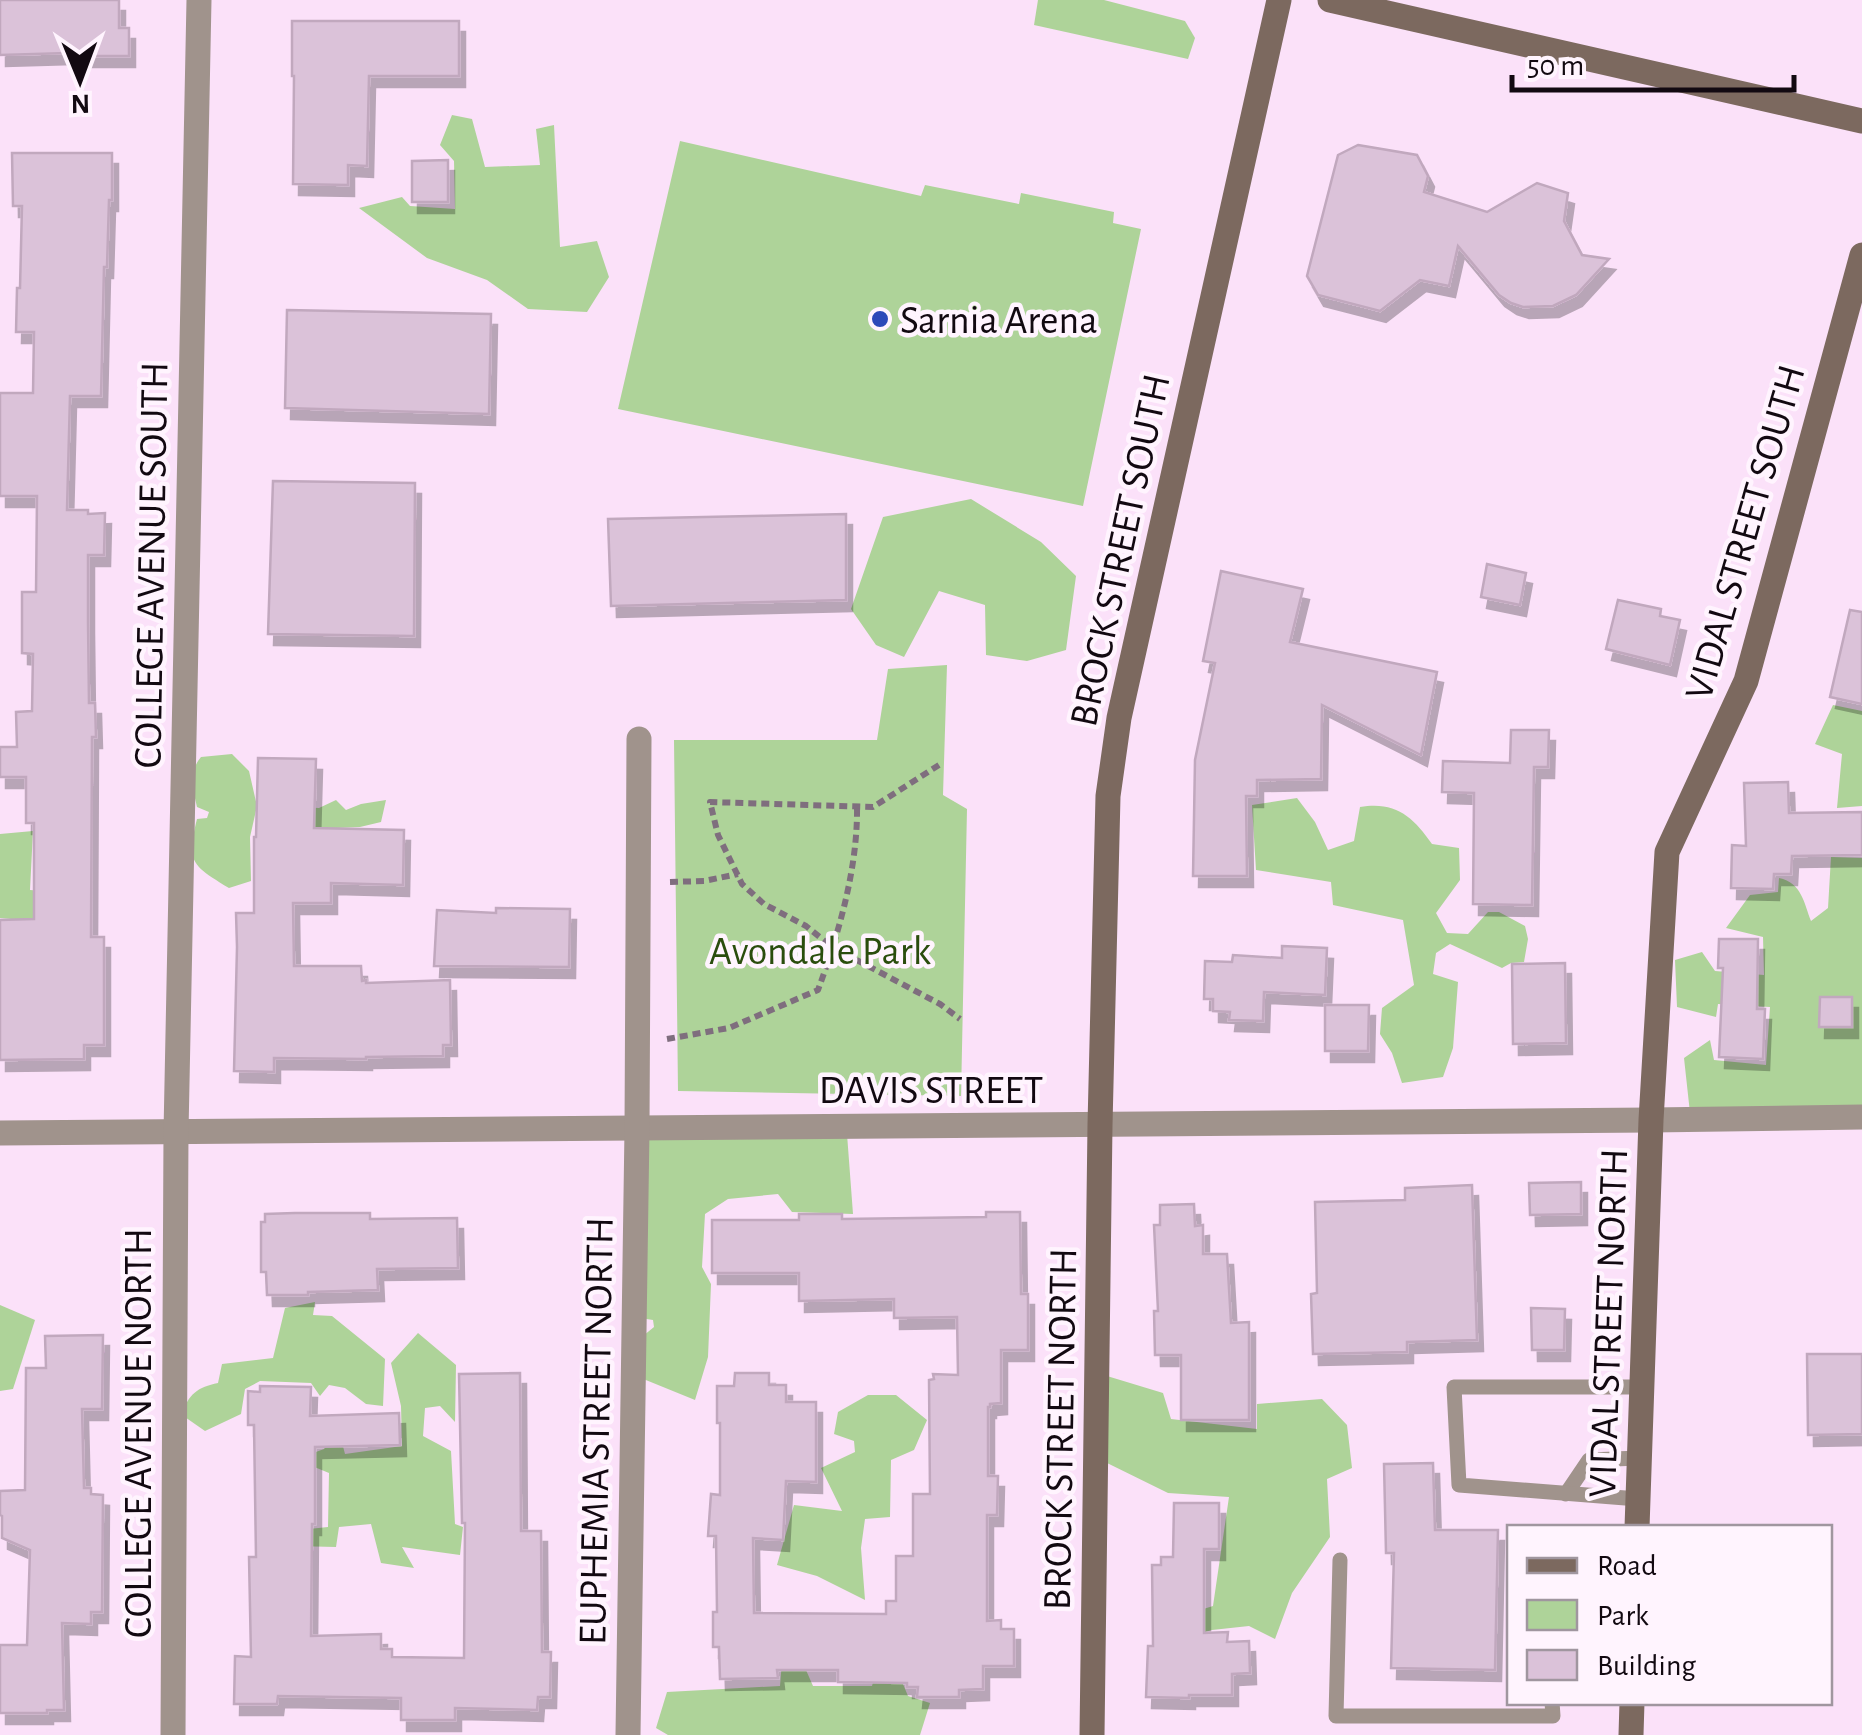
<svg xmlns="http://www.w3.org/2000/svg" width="1862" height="1735" viewBox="0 0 1862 1735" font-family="'Alegreya Sans',sans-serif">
	<defs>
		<filter id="shadow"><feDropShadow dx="6" dy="11" stdDeviation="0" flood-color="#0004"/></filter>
	</defs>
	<rect width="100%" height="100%" fill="#fbe1f9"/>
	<g fill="#aed399">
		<path d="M1038,0H1104L1185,21L1195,38L1188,59L1034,25Z"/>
		<path d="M452,115L472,119L485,167L540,165L536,129L554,125L560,247L597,241L609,277L587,312L528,309L487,280L427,258L359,208L402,197L410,206L455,209L454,161L440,145Z"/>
		<path d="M680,141L921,196L925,185L1019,204L1021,193L1114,212L1113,223L1141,229L1083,506L618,409Z"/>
		<path d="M971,499L1041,542L1076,576L1066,650L1027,661L986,655L985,605L939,591L904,657L876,645L851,609L883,517Z"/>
		<path d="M947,665L943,795L967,809L961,1096L678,1091L674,740H877L888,669Z"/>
		<path d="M1833,705L1862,711V806L1837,808L1842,754L1815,744Z"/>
		<path d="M232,754L249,771L257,806L250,837L251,881L229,888C192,865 186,863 197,819L207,818L209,812L197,807C193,789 188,772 201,757Z"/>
		<path d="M1297,798L1315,822L1328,850L1354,841L1360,807C1396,801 1413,817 1432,844L1459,848L1460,880L1436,913L1447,933L1468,934L1488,912H1499L1525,926L1528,939L1524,962L1511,963L1502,968L1450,944L1436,953L1433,974L1458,982L1453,1048L1443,1077L1402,1083L1392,1053L1380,1034L1382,1008L1414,985L1403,920L1333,905L1331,882L1256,870L1252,805Z"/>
		<path d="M336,800L346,810L361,804L386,800L381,822L360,827L314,829L297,807L319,808Z"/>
		<path d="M33,831L30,890L58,892L25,938H12L11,919L0,918V834Z"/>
		<path d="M1831,857L1862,858V1112L1690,1113L1684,1058L1710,1040L1714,1060L1766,1065L1770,1007L1718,1004L1716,1017L1677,1007L1675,960L1702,952L1715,971L1764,975L1763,937L1726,928L1750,895L1778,892L1779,878C1802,883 1804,903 1811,921L1828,908Z"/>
		<path d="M847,1134L853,1214L792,1212L778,1194L728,1199L705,1214L702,1267L711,1284L708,1357L695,1400L636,1376L638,1340L654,1327L653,1320L640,1318L647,1139Z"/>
		<path d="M315,1302L313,1315L332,1316L385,1359L383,1406L366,1404L345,1388L329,1385L320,1396L311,1383L260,1381L245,1389L241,1414L205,1431L182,1415C188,1394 198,1387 218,1383L222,1364L273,1358L285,1308Z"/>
		<path d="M0,1305L35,1320L13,1389L0,1391Z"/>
		<path d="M418,1333L456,1365L455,1422L440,1406L425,1408L423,1436L451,1451L455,1524L463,1527L460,1555L402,1547L414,1568L381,1563L371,1524L339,1527L336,1547L294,1546L309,1529L328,1527L329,1473L307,1464L305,1456L324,1449L333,1429L339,1431L345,1454L402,1446L401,1406L391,1363Z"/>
		<path d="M1107,1376L1163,1393L1171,1419L1257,1429V1404L1322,1399L1347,1425L1352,1468L1327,1479L1330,1537L1292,1593L1275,1639L1249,1626L1212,1630L1178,1640L1184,1615L1213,1606L1229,1497L1168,1493L1103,1461Z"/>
		<path d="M868,1395H896L927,1420L914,1450L891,1460L890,1517L865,1519L861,1548L865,1600L817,1576L777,1565L794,1505L842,1511L821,1468L855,1452L854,1441L834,1434L838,1412Z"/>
		<path d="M885,1641L908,1696L930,1703L920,1735H668L656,1728L667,1692L780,1686L783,1649L795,1645L813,1686H872Z"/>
	</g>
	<g fill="#dbc2d9" stroke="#c1a8be" stroke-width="2.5" filter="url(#shadow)">
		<path d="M0,0H119V28H129V56H67V53L0,55Z"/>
		<path d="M292,21H459V76H369L367,166L348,165V185L293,184L294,76H292Z"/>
		<path d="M1358,145L1417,155L1428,176L1424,192L1487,212L1537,183L1568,193L1564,221L1582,255L1609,259L1576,295L1553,306L1523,307L1511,303L1499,295L1458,246L1449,286L1420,280L1380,311L1318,295L1307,276L1338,155Z"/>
		<path d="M12,153H112V200H109L107,267H104L101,396H70L67,510H88V514L105,513L104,555H88V622L89,703H95L96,737H92L91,937H104V1045H84V1059L0,1060V920L34,919V823H26V777H0V747H17L16,712L32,711L33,654L22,653V592H36L37,496H0V393H33L34,332H16L17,288H20L22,206H13Z"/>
		<path d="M448,160V202H412V161Z"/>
		<path d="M287,310L491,314L489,414L285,408Z"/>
		<path d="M273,481L415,483L414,636L268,634Z"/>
		<path d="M846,514V600L611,606L608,519Z"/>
		<path d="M1487,564L1526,573L1520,605L1481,597Z"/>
		<path d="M1221,571L1303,589L1290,642L1437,672L1421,755L1322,705L1321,779L1257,780V796H1246L1247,876H1193L1195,760L1215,663L1203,661Z"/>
		<path d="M1618,600L1661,609L1660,616L1680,620L1670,665L1606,649Z"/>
		<path d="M1850,610L1862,612V704L1830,697Z"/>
		<path d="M1511,730H1549L1548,767H1534L1532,905L1473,904L1474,793L1442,792L1443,761L1510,763Z"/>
		<path d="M258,758L316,759L314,828L404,830L403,885L331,883V903H293L294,966H361L362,981L366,980V983L450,980L451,1045H443V1056L366,1057V1059L274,1058V1072L234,1071L237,947L236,913H254V837H256Z"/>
		<path d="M1788,782L1789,813L1862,812V855L1792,856L1791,874H1774L1773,889L1731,888L1732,845L1746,846L1744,783Z"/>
		<path d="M496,908L570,909L569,967L434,966L437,910L496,913Z"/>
		<path d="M1719,939H1758L1757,1009H1765L1763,1059L1719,1057L1723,968H1718Z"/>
		<path d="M1282,946L1327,948L1325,995L1264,992L1263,1021L1229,1020L1230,1012L1213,1011V999H1204L1205,961L1232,962L1233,955L1282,958Z"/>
		<path d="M1565,963L1566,1043L1513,1044L1512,964Z"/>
		<path d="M1820,997H1852V1027H1819Z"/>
		<path d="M1325,1005H1369L1368,1051H1325Z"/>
		<path d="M1581,1182V1214L1530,1215L1529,1183Z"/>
		<path d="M1472,1185L1477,1340L1407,1342V1352L1313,1354L1311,1294L1317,1293L1315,1202L1405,1200V1188Z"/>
		<path d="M1194,1204L1195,1226L1203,1225V1254H1227L1231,1323L1249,1322V1420H1181V1355H1155L1154,1311H1158L1154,1225H1160V1205Z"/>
		<path d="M986,1212H1020L1021,1294H1028V1350H1001V1403L990,1404V1407H988V1476H998L997,1515H987V1621L1001,1620V1629H1014V1666H983V1689L959,1690V1697H917L918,1687H907V1683L838,1682V1670H777L778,1678L720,1679L719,1647H713V1612H717L716,1536H708L711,1494L720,1495V1423H717V1386H734L735,1373H769V1385H786V1402H816V1482L786,1481L783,1540L753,1538L754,1613L886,1614V1601H896V1556H913V1494H930L929,1380L934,1379L933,1374L958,1375L957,1317L894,1318V1299L799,1301V1273H712V1220H799V1214H842V1219L986,1217Z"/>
		<path d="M295,1213H370V1219L457,1218L458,1268L377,1269L378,1290L308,1292V1295H267L266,1272H261V1222H265V1214Z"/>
		<path d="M1531,1308L1565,1309L1564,1350H1532Z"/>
		<path d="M103,1335L102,1409H82L84,1488H91V1494L103,1495L102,1612H91V1624L62,1623L64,1710H47V1713H0V1645H27L30,1550L2,1538V1516L0,1515V1491L25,1490L26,1368H46L45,1336Z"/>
		<path d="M1807,1354H1862V1434L1808,1435Z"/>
		<path d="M520,1373L521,1531H541L542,1652H551L550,1697H538L537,1710L455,1708V1720H401V1698L278,1696L277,1704H234L235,1656L251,1657L249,1557H256L254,1425H248V1391L260,1392V1386L311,1387L310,1416L399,1413L400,1445L315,1447V1524H312L311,1636L381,1634V1649H392V1657L464,1658L465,1523H462L459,1374Z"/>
		<path d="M1433,1463L1435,1530H1498L1495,1670L1391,1668L1394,1553H1386L1384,1464Z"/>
		<path d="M1174,1503H1219V1549H1204V1633L1228,1632L1227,1642L1249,1641L1250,1673L1232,1674V1695H1189V1698L1146,1697L1148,1646H1153L1152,1565H1161V1557H1173Z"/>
	</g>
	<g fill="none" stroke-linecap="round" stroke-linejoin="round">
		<g stroke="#7f6e7e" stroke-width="6" stroke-dasharray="8 5" stroke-linecap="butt">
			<path d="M939,765L873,807L710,802L718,835L742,884L764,904L806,926L832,947L940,1004L960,1019"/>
			<path d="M670,882L704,881L738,874"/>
			<path d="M667,1039L729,1028L818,990C839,933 858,867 857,806"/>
		</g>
		<g stroke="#a0938c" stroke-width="15">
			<path d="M1566,1494L1589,1460L1639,1458"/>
			<path d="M1638,1499L1459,1485L1454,1387H1642"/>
			<path d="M1340,1560L1336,1716H1553L1552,1702"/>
		</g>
		<g stroke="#a0938c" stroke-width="25">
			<path d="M0,1133L1651,1120L1862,1117"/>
			<path d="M173,1735L176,1132L199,0"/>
			<path d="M628,1735L637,1129L639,739"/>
		</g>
		<g stroke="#7c695f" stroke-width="25">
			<path d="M1330,0L1862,121"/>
			<path d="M1637,1528L1651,1120L1667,852L1746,681L1862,255"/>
			<path d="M1092,1735L1100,1125L1108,796L1119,718L1279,0"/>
			<path d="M1631,1735L1632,1702"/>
		</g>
	</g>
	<circle fill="#2c49b9" stroke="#fff4fe" stroke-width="4" cx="880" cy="319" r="10"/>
	<g text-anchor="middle" stroke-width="9" stroke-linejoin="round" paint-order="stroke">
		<g font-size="40" fill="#120911" stroke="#fff4fe" text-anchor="start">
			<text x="900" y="333">Sarnia Arena</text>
		</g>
		<g font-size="40" fill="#120911" stroke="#fff4fe">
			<text transform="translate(1744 532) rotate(-74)" y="14">VIDAL STREET SOUTH</text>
			<text transform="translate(1119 550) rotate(-78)" y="14">BROCK STREET SOUTH</text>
			<text transform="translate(150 565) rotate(-89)" y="14">COLLEGE AVENUE SOUTH</text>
			<text x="931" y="1103">DAVIS STREET</text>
			<text transform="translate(1607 1323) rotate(-88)" y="14">VIDAL STREET NORTH</text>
			<text transform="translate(1059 1429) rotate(-89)" y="14">BROCK STREET NORTH</text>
			<text transform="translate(595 1431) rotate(-89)" y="14">EUPHEMIA STREET NORTH</text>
			<text transform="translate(137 1433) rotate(-90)" y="14">COLLEGE AVENUE NORTH</text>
		</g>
		<g font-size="40" fill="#2a4d0d" stroke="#fff4fe">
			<text x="820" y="964">Avondale Park</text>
		</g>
	</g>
	<rect x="1507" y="1525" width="325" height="180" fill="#fff4fe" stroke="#a0969f" stroke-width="2.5"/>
	<rect x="1527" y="1558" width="50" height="15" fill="#7c695f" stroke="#a0969f" stroke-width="2.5"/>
	<text x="1597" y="1575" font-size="30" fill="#120911">Road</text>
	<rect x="1527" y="1600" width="50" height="30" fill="#aed399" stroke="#a0969f" stroke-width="2.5"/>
	<text x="1597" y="1625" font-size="30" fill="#120911">Park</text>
	<rect x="1527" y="1650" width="50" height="30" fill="#dbc2d9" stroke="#a0969f" stroke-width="2.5"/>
	<text x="1597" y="1675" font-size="30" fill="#120911">Building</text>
	<g transform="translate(80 80) rotate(179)" stroke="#fff4fe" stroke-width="8" paint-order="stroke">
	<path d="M0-8L18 38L0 25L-18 38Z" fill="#120911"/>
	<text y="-15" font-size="28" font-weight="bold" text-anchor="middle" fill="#120911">N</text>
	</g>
	<path d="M1512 75v15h282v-15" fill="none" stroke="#120911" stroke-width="5"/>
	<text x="1527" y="75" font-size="30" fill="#120911" stroke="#fff4fe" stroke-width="8" paint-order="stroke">50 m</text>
</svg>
